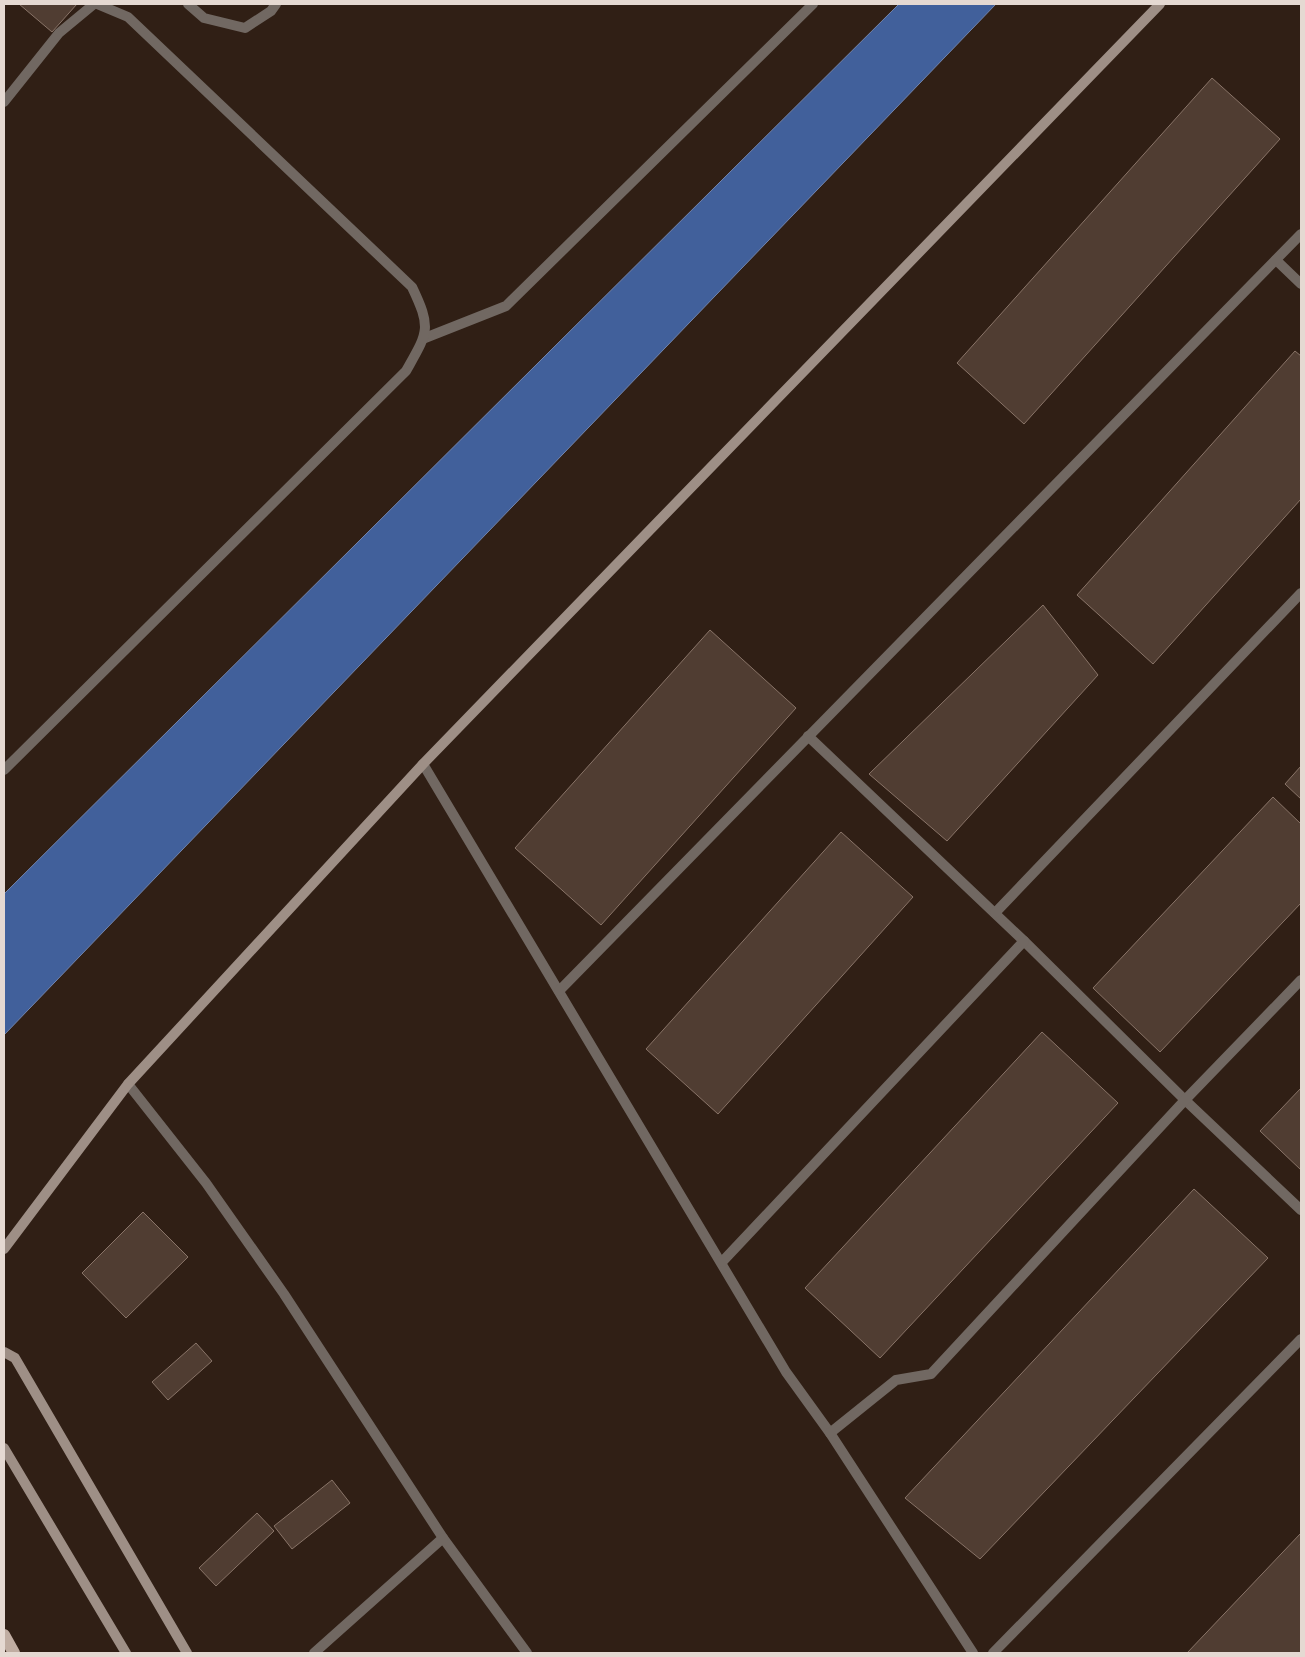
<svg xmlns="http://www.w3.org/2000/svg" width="1305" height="1657" viewBox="0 0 1305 1657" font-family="'Archivo Narrow',sans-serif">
	<rect width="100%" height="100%" fill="#301f15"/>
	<path fill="#41609b" stroke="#7284ac" d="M899,4H996L4,1035V894Z"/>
	<g fill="#503d32" stroke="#897468">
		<path d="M19,4H77L52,32Z"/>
		<path d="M1212,78L1280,139L1024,424L957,363Z"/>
		<path d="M1295,351L1301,356V499L1153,664L1077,595Z"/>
		<path d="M1043,605L1098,675L947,841L869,774Z"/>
		<path d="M710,630L796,708L601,925L515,848Z"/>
		<path d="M1301,766V799L1285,784Z"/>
		<path d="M1273,797L1301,824V903L1160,1052L1093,988Z"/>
		<path d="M841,832L913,897L718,1114L646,1049Z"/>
		<path d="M1042,1032L1118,1103L880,1358L805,1288Z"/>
		<path d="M1301,1088V1170L1260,1131Z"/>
		<path d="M1194,1189L1268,1258L980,1559L905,1498Z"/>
		<path d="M143,1212L188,1257L126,1318L82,1273Z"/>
		<path d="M196,1343L212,1361L168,1400L152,1382Z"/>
		<path d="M332,1480L350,1503L292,1549L274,1526Z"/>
		<path d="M257,1513L274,1531L216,1586L199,1568Z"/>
		<path d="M1301,1533V1653H1187Z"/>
	</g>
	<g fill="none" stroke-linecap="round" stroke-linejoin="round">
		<g stroke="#716862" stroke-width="10">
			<path d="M188,4L204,18L245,28L271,11L276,4"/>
			<path d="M4,102L59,33L94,4"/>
			<path d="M425,338L506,306L813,4"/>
			<path d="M4,770L406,371C428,332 432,329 412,287L128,17L97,4"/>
		</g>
		<g stroke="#716862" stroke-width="10">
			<path d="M1276,260L1301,284"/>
			<path d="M808,736L1024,941L1185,1100L1301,1210"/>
			<path d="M423,764L786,1372L830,1433L973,1653"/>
			<path d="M995,913L1301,593"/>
			<path d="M559,991L1301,234"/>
			<path d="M128,1084L206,1183L284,1294L443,1538L527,1653"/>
			<path d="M722,1262L1024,941"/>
			<path d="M830,1433L896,1380L931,1374L1185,1100L1301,980"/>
			<path d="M314,1653L443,1538"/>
			<path d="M993,1653L1301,1339"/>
		</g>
		<g stroke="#9e8f86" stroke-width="10">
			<path d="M4,1249L128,1084L423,764L1160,4"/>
			<path d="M4,1352L15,1358L187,1653"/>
			<path d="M4,1448L126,1653"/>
		</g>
		<path stroke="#c0ada2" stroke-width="12" d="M4,1635L14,1653"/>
	</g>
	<rect width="1305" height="1657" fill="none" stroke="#e5d9d2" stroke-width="10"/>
</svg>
